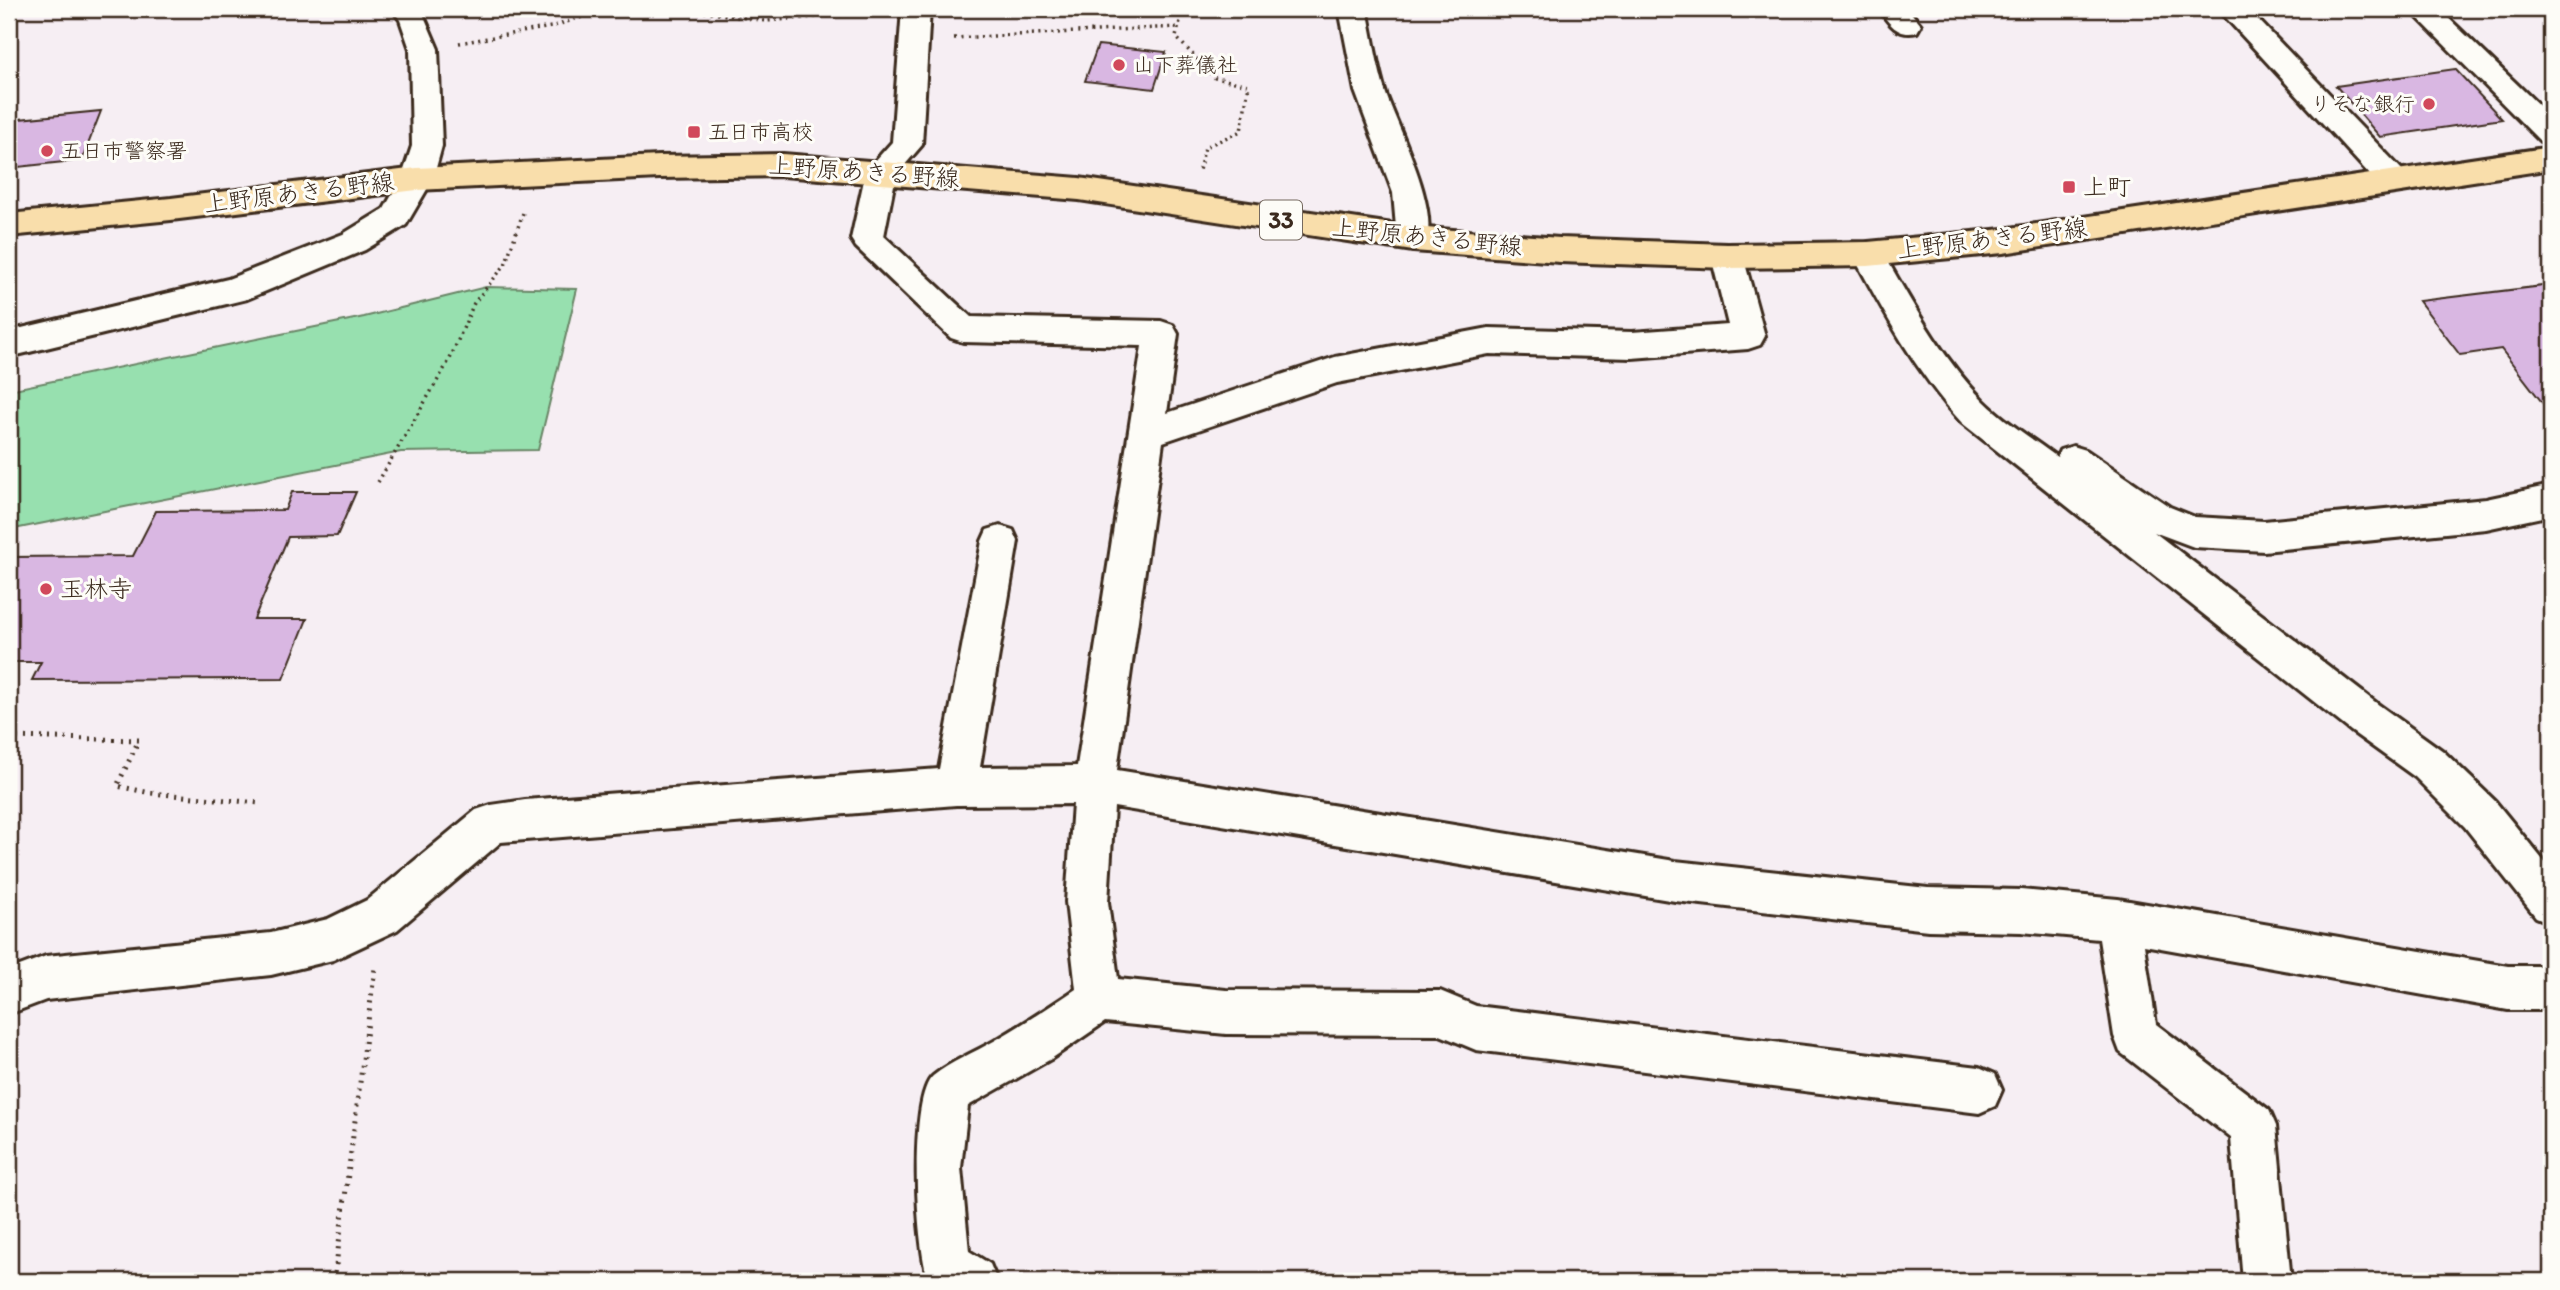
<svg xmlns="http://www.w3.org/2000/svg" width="2560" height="1290" viewBox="0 0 2560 1290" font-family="Itim,'Klee One',sans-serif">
	<rect width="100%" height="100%" fill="#f6eef3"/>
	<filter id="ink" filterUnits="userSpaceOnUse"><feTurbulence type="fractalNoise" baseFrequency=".0143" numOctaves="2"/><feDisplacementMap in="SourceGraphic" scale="14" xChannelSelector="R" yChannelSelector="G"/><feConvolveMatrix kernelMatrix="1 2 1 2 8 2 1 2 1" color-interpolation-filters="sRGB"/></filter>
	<g filter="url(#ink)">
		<path fill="#97e0af" stroke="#698566" stroke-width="2" d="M486,287L577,289L538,450L401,452L9,530V390L364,317Z"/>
		<g fill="#d9b7e2" stroke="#3b2a1e" stroke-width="2">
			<path d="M1098,45L1166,52L1154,89L1085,81Z"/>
			<path d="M2455,69L2502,119L2380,137L2336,86Z"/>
			<path d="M101,111L82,160L9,168V120Z"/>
			<path d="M2551,285V414L2501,349L2460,355L2419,301Z"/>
			<path d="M292,492H356L337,536L288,537L254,619H307L283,679L32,680L41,662H9V557L133,556L156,511L285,510Z"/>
		</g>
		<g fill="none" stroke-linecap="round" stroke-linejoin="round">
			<g stroke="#3b2a1e" stroke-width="6">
				<g id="minor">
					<path d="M392,9H421L438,49L442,146L433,179L406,225L365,250L247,299L9,357V331L228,279L343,234L384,209L401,179L412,146L410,49L400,20Z"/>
					<path d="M902,9H930L922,145L896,175L884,236L971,317L1161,321L1173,325L1178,334L1167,413L1335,357L1489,328L1632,332L1728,325L1711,256L1716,248L1727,244L1738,248L1743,256L1765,336L1760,345L1748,349L1632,358L1489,354L1337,383L1163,442L1117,770L1675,861L1928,888L2021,890L2118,899L2508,966H2551V1010H2508L2144,945L2156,1024L2269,1110L2276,1126L2291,1281H2243L2231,1138L2120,1052L2114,1036L2099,939L2021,932L1928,930L1675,901L1114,807L1108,902L1118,979L1226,990L1440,991L1476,1006L1979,1067L1995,1074L2002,1090L1995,1106L1979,1113L1476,1050L1440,1035L1226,1034L1105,1022L1051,1059L968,1106L961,1168L969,1251L990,1264L997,1281H929C916,1251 908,1097 933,1076C950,1062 975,1052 994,1041C1022,1025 1049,1007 1076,989L1066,902L1073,804L956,805L501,842L397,930L333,960L271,975L46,1000L9,1014V970L46,956L271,933L328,919L367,900L476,810L491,805L525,800L939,769L982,541L987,530L1000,526L1013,530L1018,541L980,767L1077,766L1142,346L963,342L951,338L856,247L851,239L866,171L892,142Z"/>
					<path d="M1339,9H1367C1373,37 1377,67 1386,94C1398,128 1443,215 1424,247L1413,251L1402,247L1397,239L1393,193L1355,91Z"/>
					<path d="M1879,9H1908L1921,25L1917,32C1898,37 1889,24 1879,9Z"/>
					<path d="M2218,9H2248L2405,173L2410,181L2405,189L2394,192L2383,189Z"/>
					<path d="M2409,9H2439L2551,117V144L2540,141Z"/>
					<path d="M1868,242L1879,246C1911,301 1940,356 1984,401C2005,422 2033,439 2057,457L2060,450L2073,446L2086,450L2170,507L2195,517L2264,521L2486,499L2551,485V515L2486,529L2264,551L2194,547L2154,532L2379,705L2443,751L2495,801L2551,870V923L2536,917L2465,827L2415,777L2351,731L1962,423C1914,369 1886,316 1852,254L1857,246Z"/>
				</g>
			</g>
			<g stroke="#3b2a1e" stroke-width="6">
				<path id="major" d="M2551,147V169L2003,253L1868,266L1727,268L1560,262L1413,251L1079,200L783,176L659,178L417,190L171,220L9,236V214L171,198L417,168L659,156L783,154L1079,178L1413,227L1560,238L1727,244L1868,242L2003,229Z"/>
			</g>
			<g stroke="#3b2a1e" stroke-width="3.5" stroke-dasharray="2 4.5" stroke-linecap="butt">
				<path d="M685,9L766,21L879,12"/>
				<path d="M1183,9L1176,37L1215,78L1249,85L1241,131L1205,147L1199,170"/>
				<path d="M954,38L1178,27"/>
				<path d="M459,43L551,27L607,9"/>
				<path d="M378,482L450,359L474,303L505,265L524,210"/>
			</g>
			<g stroke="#3b2a1e" stroke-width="5" stroke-dasharray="2 6" stroke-linecap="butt">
				<path d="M9,737L139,740L117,786L151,793L259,803"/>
				<path d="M334,1281L375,968"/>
			</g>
			<use href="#minor" fill="#fdfcf7" fill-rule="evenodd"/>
			<use href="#major" fill="#f9deab" fill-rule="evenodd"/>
		</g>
	</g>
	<g fill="#d1495b" stroke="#fdfcf7" stroke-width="2.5">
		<circle cx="1119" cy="65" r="7"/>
		<circle cx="2429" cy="104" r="7"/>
		<rect x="687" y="125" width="14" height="14" rx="3.5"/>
		<circle cx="47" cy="151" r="7"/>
		<rect x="2062" y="180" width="14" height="14" rx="3.5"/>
		<circle cx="46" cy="589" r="7"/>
	</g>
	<g text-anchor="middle" stroke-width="6" stroke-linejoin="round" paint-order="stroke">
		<g font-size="21" fill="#3b2a1e" stroke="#fdfcf7" text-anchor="start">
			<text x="1133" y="72">山下葬儀社</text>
			<text x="2415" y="111" text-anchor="end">りそな銀行</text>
			<text x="708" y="139">五日市高校</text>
			<text x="61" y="158">五日市警察署</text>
		</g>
		<rect fill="#fdfcf7" stroke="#75695f" stroke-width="2" x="1260" y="200.5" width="42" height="39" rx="5"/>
		<g font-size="23" font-weight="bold" fill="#3b2a1e">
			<text x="1281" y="228">33</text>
		</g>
		<g font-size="24" fill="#3b2a1e" stroke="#fdfcf7">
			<text transform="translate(864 172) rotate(4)" y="8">上野原あきる野線</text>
			<text transform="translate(299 193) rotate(-7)" y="8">上野原あきる野線</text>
			<text transform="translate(1427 237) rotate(6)" y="8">上野原あきる野線</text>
			<text transform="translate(1992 239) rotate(-7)" y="8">上野原あきる野線</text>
		</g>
		<g font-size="24" fill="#3b2a1e" stroke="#fdfcf7" text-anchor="start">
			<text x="2083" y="195">上町</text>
			<text x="60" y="597">玉林寺</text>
		</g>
	</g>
	<rect width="2560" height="1290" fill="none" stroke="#fdfcf7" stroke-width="35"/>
	<rect x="18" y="18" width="2525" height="1255" fill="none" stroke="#3b2a1e" stroke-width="2.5" filter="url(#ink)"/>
</svg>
